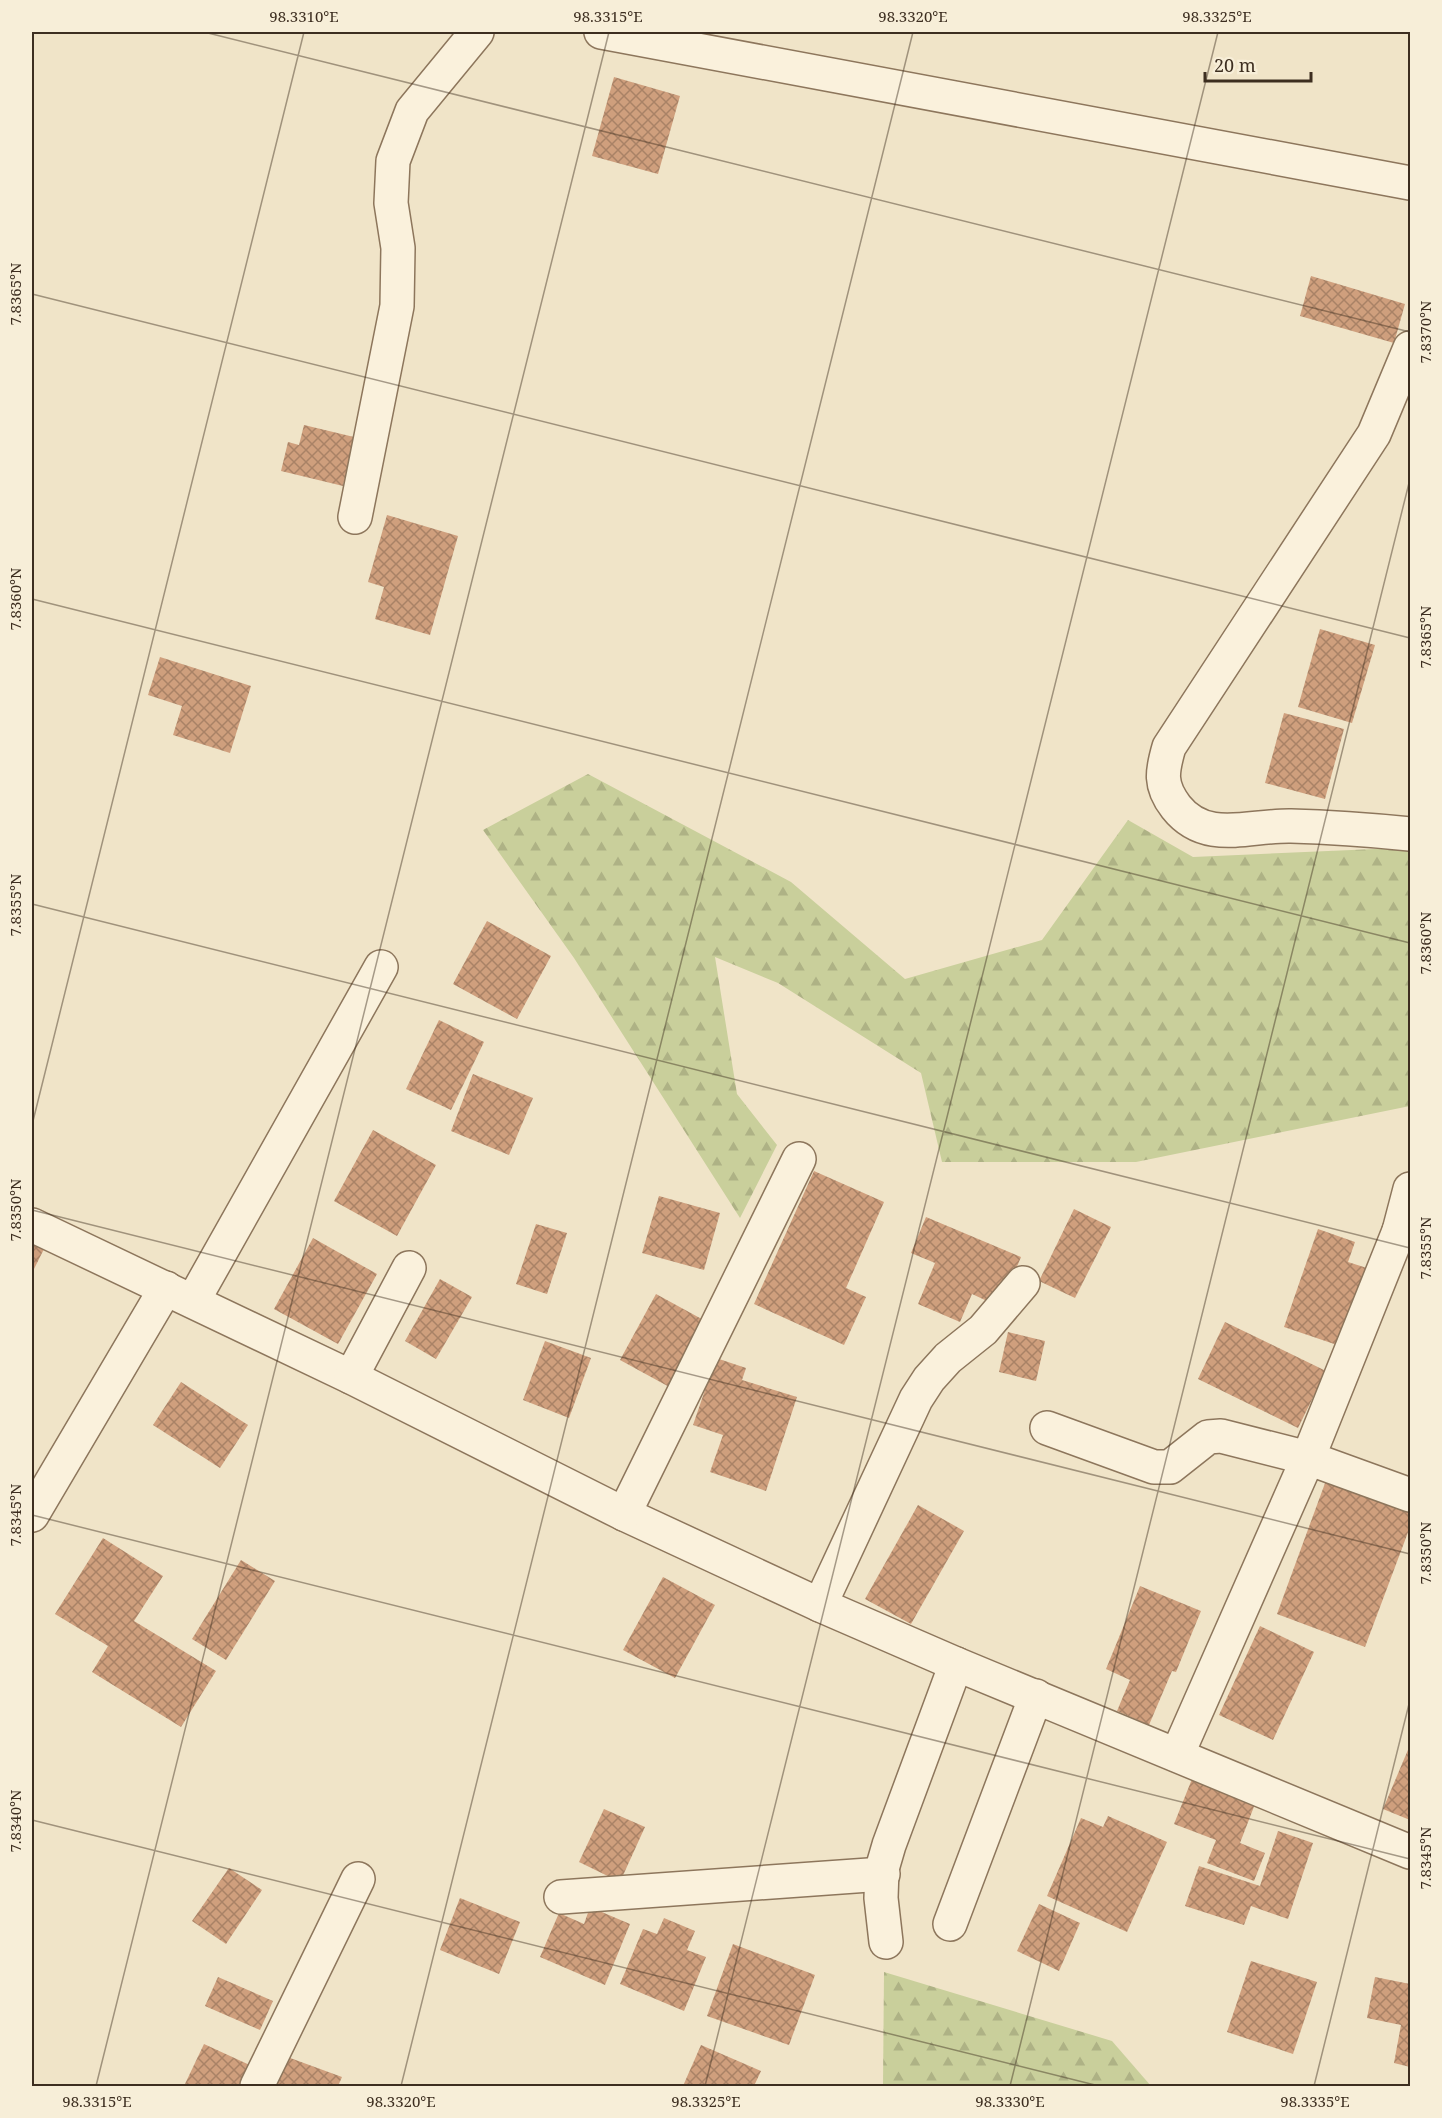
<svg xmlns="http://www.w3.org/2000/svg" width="1442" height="2118" viewBox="0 0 1442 2118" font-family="'Noto Serif',serif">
	<defs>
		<pattern id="forest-firs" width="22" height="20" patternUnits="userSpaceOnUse" patternTransform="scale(1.5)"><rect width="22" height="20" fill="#c9cf9b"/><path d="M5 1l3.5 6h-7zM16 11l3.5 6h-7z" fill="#aeb285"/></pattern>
		<pattern id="building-cross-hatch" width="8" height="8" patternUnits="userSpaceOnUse" patternTransform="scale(1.5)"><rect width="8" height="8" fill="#cf9f7d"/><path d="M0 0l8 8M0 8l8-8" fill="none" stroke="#a98266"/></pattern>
	</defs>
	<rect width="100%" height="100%" fill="#f0e4c8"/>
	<g fill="url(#forest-firs)">
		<path d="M588,774L791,882L905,979L1042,940L1128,820L1193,857L1398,848L1410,849V1106L1136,1162H942L921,1073L778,983L715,957L737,1094L777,1145L740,1218L574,958L483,830Z"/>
		<path d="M884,1972L1112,2041L1151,2086H883Z"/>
	</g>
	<g fill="url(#building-cross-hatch)">
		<path d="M614,77L680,96L658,174L592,156Z"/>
		<path d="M1311,276L1405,304L1394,343L1300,316Z"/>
		<path d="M304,425L354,437L343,486L281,471L288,442L299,445Z"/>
		<path d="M387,515L458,536L430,635L375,619L384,587L368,582Z"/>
		<path d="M1320,629L1375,645L1352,723L1298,707Z"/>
		<path d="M160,657L251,686L230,753L173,735L182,706L148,695Z"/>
		<path d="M1284,713L1344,729L1325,799L1265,783Z"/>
		<path d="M487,921L551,956L517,1019L453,984Z"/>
		<path d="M439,1020L484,1042L451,1110L406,1089Z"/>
		<path d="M473,1074L533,1098L509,1155L451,1131Z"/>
		<path d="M373,1130L436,1165L397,1236L334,1201Z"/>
		<path d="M814,1171L884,1202L846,1288L866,1297L844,1345L754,1304Z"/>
		<path d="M659,1196L720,1213L704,1270L642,1253Z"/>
		<path d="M1074,1209L1111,1227L1075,1298L1039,1281Z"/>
		<path d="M926,1217L1021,1257L1000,1307L972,1294L960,1322L918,1304L935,1263L911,1253Z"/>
		<path d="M536,1224L567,1233L547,1294L516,1284Z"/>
		<path d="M1318,1229L1355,1242L1348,1262L1370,1269L1343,1347L1284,1327Z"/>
		<path d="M32,1234L47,1243L32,1273Z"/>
		<path d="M313,1238L377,1274L338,1344L274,1309Z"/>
		<path d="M440,1279L472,1297L436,1359L405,1341Z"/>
		<path d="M656,1294L709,1323L673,1389L620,1360Z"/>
		<path d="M1225,1322L1326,1371L1298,1428L1198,1379Z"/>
		<path d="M1008,1332L1045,1341L1036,1381L999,1372Z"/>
		<path d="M545,1341L591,1358L569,1418L523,1400Z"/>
		<path d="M716,1358L746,1368L742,1380L797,1397L766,1491L710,1472L723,1435L693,1425Z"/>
		<path d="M181,1382L248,1425L220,1468L153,1425Z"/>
		<path d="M1328,1475L1410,1506V1527L1365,1647L1277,1614Z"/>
		<path d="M918,1505L964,1531L911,1624L865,1599Z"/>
		<path d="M103,1538L163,1576L134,1621L216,1671L181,1727L92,1672L108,1646L55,1614Z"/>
		<path d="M241,1560L275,1581L226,1660L192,1639Z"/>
		<path d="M663,1577L715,1605L675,1678L623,1650Z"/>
		<path d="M1140,1586L1201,1611L1176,1672L1172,1671L1149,1725L1117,1711L1130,1680L1106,1669Z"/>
		<path d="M1260,1626L1314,1652L1273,1740L1219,1715Z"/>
		<path d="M1410,1745V1820L1383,1809Z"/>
		<path d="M1192,1779L1255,1804L1240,1843L1265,1853L1254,1881L1207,1863L1216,1840L1174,1824Z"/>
		<path d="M604,1809L645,1827L620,1882L579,1862Z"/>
		<path d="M1108,1816L1167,1842L1127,1932L1047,1896L1081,1818L1103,1827Z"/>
		<path d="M1278,1831L1313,1843L1288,1919L1251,1906L1244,1925L1185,1906L1199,1866L1260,1886Z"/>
		<path d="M229,1868L262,1890L226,1944L192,1921Z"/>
		<path d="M460,1898L520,1922L499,1974L440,1950Z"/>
		<path d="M1039,1904L1080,1923L1059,1971L1017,1951Z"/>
		<path d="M590,1907L630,1924L605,1985L540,1957L559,1913L584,1924Z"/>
		<path d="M664,1918L695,1931L687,1950L706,1957L684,2011L620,1984L643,1929L657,1934Z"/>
		<path d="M733,1944L815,1975L789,2045L707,2016Z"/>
		<path d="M1251,1961L1317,1982L1293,2054L1227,2032Z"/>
		<path d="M218,1977L273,2001L260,2030L205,2006Z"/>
		<path d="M1375,1977L1410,1984V2067L1394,2063L1401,2025L1367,2018Z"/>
		<path d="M204,2044L254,2067L245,2086H184Z"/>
		<path d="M701,2045L761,2071L754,2086H683Z"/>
		<path d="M282,2055L342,2077L338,2086H270Z"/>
	</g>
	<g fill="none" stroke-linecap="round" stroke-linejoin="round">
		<g stroke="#8d765c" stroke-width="36">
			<g id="minor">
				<path d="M601,32L1410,183"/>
				<path d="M1410,348L1374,434L1169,747C1162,771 1159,785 1176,807C1206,845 1249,825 1291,826C1331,827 1371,830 1410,834"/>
				<path d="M355,517L397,306L398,248L391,203L393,161L412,111L477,32"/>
				<path d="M32,1225L351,1377L624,1514L820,1605L956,1664L1410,1852"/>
				<path d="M1399,1231L1410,1189"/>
				<path d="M1410,1235L1399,1231L1308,1458L1410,1495"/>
				<path d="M193,1301L381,967"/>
				<path d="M351,1377L409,1268"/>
				<path d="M1047,1428L1154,1467H1170L1208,1437L1221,1436L1308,1458L1177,1755"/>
				<path d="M624,1514L799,1159"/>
				<path d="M32,1515L166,1288"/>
				<path d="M820,1605L916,1399L929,1379L948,1358L983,1330L1023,1283"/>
				<path d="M561,1897L883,1874"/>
				<path d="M950,1924L1036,1696"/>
				<path d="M886,1942L881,1898L882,1869L889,1845L956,1664"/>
				<path d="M257,2086L358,1879"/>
			</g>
		</g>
		<use href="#minor" stroke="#faf1dc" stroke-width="33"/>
	</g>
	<path fill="none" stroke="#3d2e20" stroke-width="1.5" stroke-opacity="0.45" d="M204,32L1410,332M32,294L1410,638M32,599L1410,943M32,904L1410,1248M32,1125L304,32M32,1210L1410,1554M32,1515L1410,1859M32,1820L1099,2086M96,2086L609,32M401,2086L913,32M705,2086L1218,32M1010,2086L1410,479M1314,2086L1410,1700"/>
	<rect width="1442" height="2118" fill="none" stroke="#f7eed8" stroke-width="66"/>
	<path d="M1205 72v9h106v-9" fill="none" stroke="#3d2e20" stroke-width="3"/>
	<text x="1214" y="72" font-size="18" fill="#3d2e20" stroke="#f7eed8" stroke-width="4.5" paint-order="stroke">20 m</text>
	<rect x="33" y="33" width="1376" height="2052" fill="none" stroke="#3d2e20" stroke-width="2"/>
	<g font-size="15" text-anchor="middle" fill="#3d2e20">
		<text x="304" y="22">98.3310°E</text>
		<text x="608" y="22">98.3315°E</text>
		<text x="913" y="22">98.3320°E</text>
		<text x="1217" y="22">98.3325°E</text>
		<text transform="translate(16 294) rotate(-90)" y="5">7.8365°N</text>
		<text transform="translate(1426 332) rotate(-90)" y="5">7.8370°N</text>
		<text transform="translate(16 599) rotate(-90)" y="5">7.8360°N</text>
		<text transform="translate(1426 637) rotate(-90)" y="5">7.8365°N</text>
		<text transform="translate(16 905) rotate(-90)" y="5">7.8355°N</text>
		<text transform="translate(1426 943) rotate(-90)" y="5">7.8360°N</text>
		<text transform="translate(16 1210) rotate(-90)" y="5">7.8350°N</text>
		<text transform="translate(1426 1248) rotate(-90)" y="5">7.8355°N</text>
		<text transform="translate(16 1515) rotate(-90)" y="5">7.8345°N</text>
		<text transform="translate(1426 1553) rotate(-90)" y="5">7.8350°N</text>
		<text transform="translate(16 1821) rotate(-90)" y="5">7.8340°N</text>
		<text transform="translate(1426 1858) rotate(-90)" y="5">7.8345°N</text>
		<text x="97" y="2107">98.3315°E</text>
		<text x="401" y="2107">98.3320°E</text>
		<text x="706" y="2107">98.3325°E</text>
		<text x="1010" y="2107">98.3330°E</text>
		<text x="1315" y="2107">98.3335°E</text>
	</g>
</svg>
